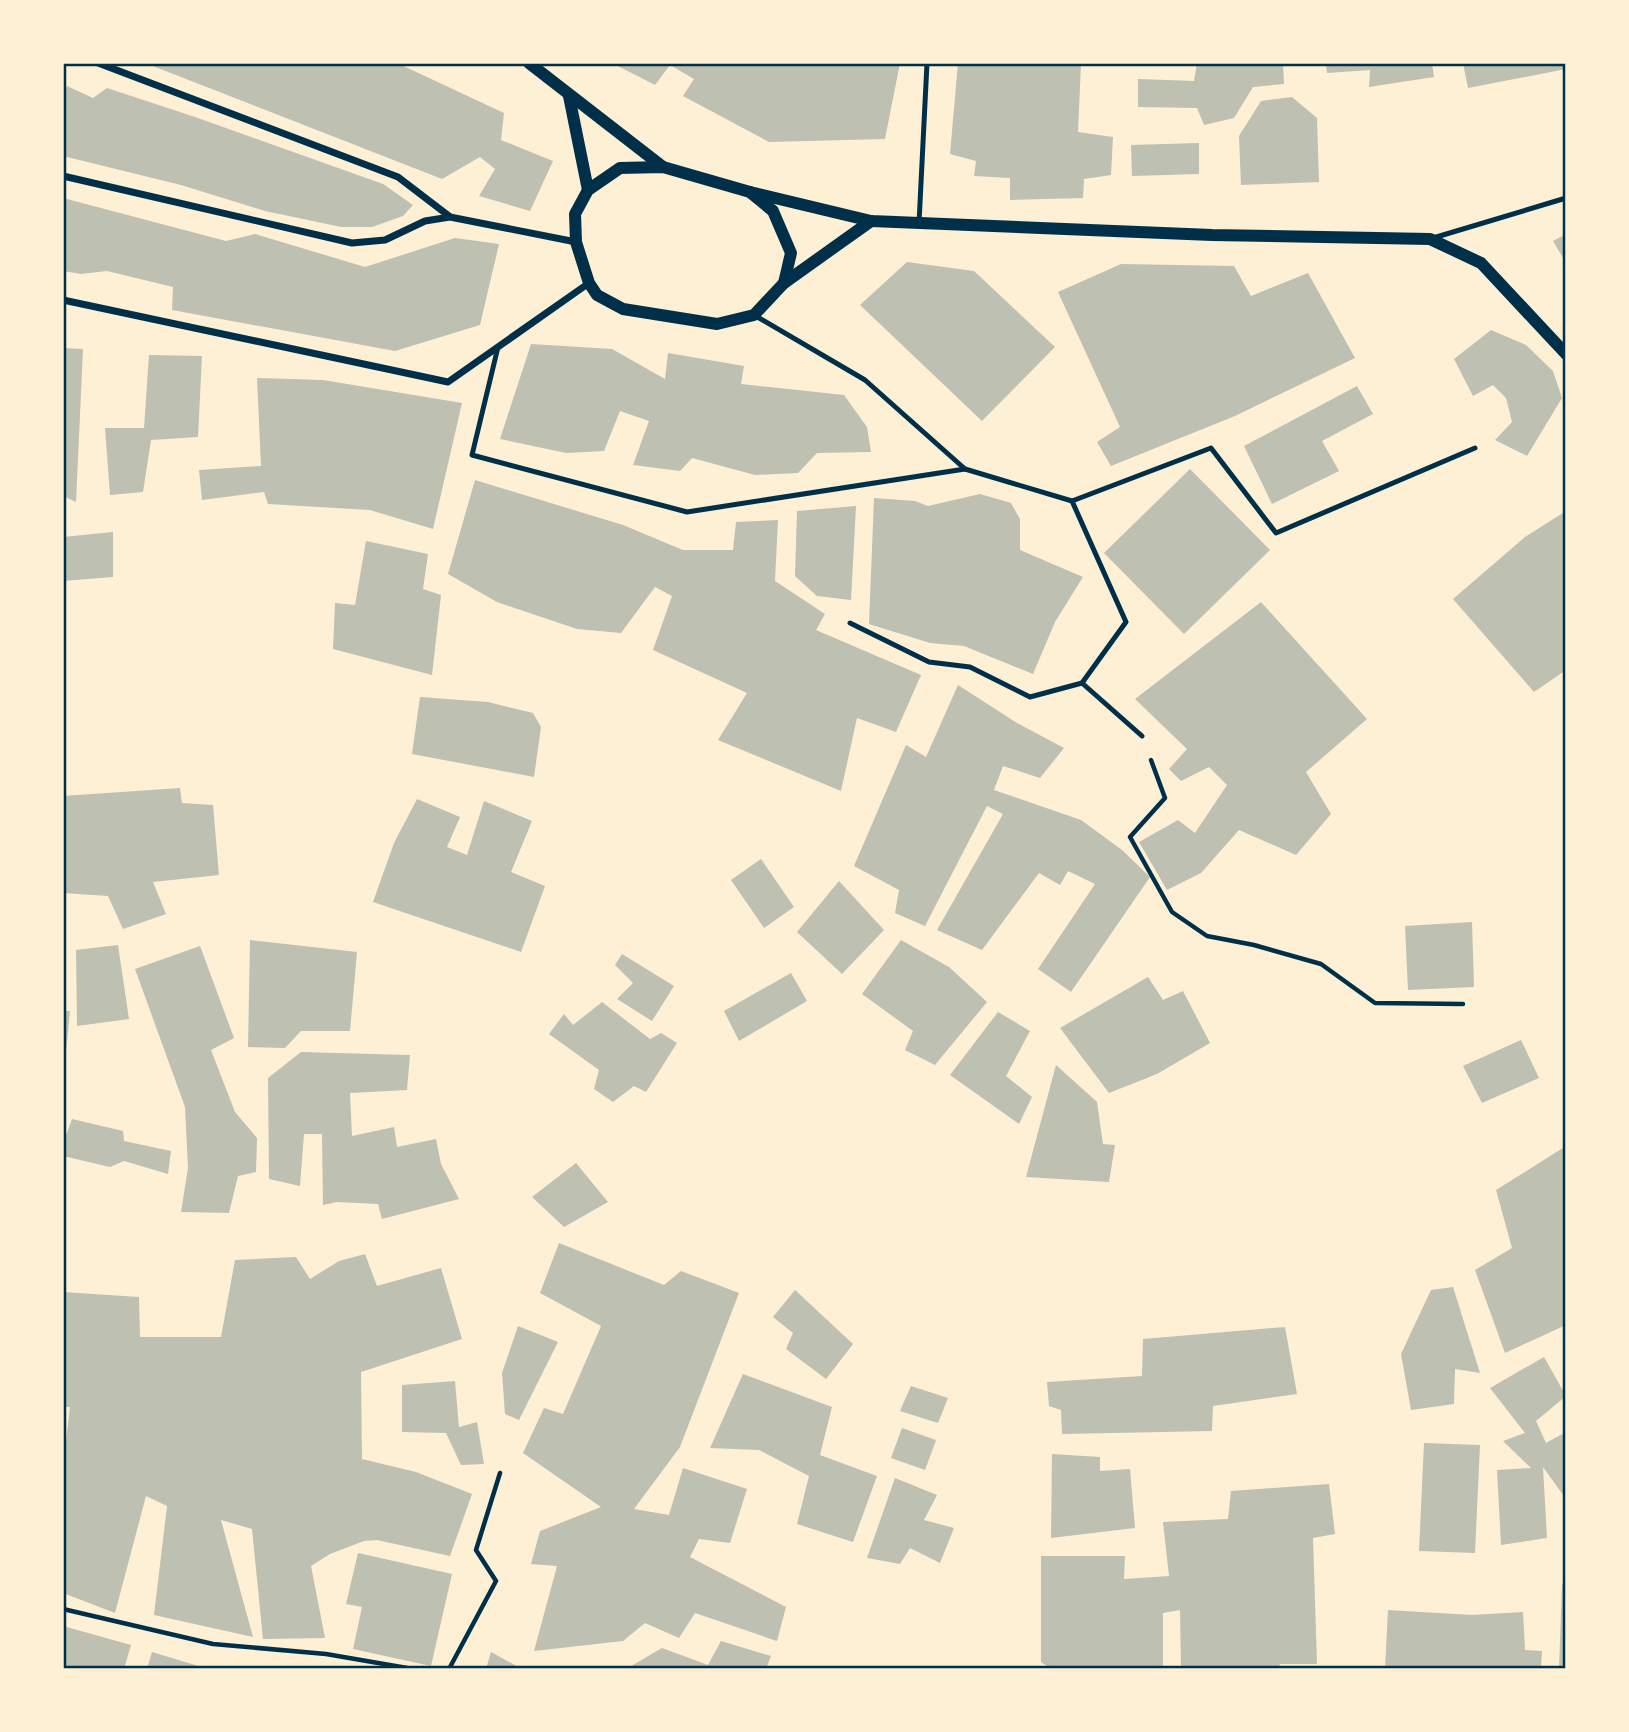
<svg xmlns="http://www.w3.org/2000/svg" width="1629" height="1732" viewBox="0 0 1629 1732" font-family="Helvetica,sans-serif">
	<rect width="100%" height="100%" fill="#fdf0d5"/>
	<g fill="#bec0b2">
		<path d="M145,63H397L504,113L501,140L553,161L530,211L479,196L495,169L480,157L442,179Z"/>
		<path d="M612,63H900L885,139L769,142L683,96L694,79L670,65L655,85Z"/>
		<path d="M958,63H1081L1078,132L1113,137L1111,175L1084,179L1083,198L1010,200V178L974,176L976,161L950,154Z"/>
		<path d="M1197,63H1283L1284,84L1253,87L1234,118L1204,125L1197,108L1138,107V79L1194,81Z"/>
		<path d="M1326,63H1432L1434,77L1369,87L1370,70L1327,73Z"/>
		<path d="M1463,63H1566V69L1468,88Z"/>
		<path d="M67,86L93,98L107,88L195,117L383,184L413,205L403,216L372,227H341L265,211L181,185L63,156V97Z"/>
		<path d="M1292,97L1317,118L1319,182L1241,185L1239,136L1261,101Z"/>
		<path d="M1199,143V174L1132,176L1131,145Z"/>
		<path d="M63,198L226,241L255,234L365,267L455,238L499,244L480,325L395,351L172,310L173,287L107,271L81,274L63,271Z"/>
		<path d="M1566,234V263L1553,241Z"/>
		<path d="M907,262L974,271L1055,347L982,421L860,305Z"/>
		<path d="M1121,264L1234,266L1251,296L1308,273L1355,358L1235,416L1111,466L1097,442L1120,427L1058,292Z"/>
		<path d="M1491,330L1526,345L1553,371L1562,398L1527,456L1495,440L1512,422L1506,398L1493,385L1473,396L1454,359Z"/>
		<path d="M531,344L612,349L665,379L668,353L744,366L741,384L844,395L867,427L871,452L817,453L798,473L755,475L692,458L680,471L633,465L649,421L620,411L604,451L566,453L500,439Z"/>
		<path d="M63,348L83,349L76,502L63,496Z"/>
		<path d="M149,355L202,356L198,437L151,440L143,492L110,495L105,428H144Z"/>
		<path d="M257,378L323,380L462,403L433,529L370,510L268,504L264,492L202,500L199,470L261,466Z"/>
		<path d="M1357,386L1373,414L1322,441L1339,471L1272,504L1244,446Z"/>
		<path d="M1190,469L1270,550L1184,634L1104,553Z"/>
		<path d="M475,480L623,525L683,550H733L736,522L778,520L775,581L825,614L816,630L921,675L896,732L857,718L841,791L718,740L747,693L653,650L672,596L655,587L621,633L577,629L497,602L448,574Z"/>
		<path d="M980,494L1011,503L1020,519V550L1083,577L1055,622L1033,674L964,646L930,643L869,624L874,498L915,501L928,506Z"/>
		<path d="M856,506L851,600L817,596L795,576L797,511Z"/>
		<path d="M1566,511V670L1534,692L1453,599L1525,537Z"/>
		<path d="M113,532V577L63,581V537Z"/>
		<path d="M366,541L428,554L423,589L441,595L432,675L333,649L335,603L355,605Z"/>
		<path d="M1261,602L1367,719L1306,772L1331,814L1296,855L1239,830L1201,873L1167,890L1139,842L1178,820L1195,833L1227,785L1209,767L1181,781L1169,769L1187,749L1135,699Z"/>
		<path d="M958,685L1017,723L1064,748L1040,778L1003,766L994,790L1081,820L1122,850L1150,877L1071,992L1038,969L1095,884L1068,871L1060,885L1039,873L982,950L937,930L1003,814L987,806L925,926L895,913L899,890L854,866L906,745L926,757Z"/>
		<path d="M420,697L488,702L533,713L541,727L534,777L412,754Z"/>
		<path d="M180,788L182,803L213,805L219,875L153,882L166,914L123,929L108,896L63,893V796Z"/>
		<path d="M417,799L460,817L447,847L467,855L484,801L532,821L511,872L545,886L521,952L373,902L394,843Z"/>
		<path d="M761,859L794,907L764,928L731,880Z"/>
		<path d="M839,881L884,930L842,974L797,932Z"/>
		<path d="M1472,922L1474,987L1408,990L1405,926Z"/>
		<path d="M250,940L357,952L350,1031H301L285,1048L248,1047Z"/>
		<path d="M901,940L949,967L987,1002L935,1065L905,1050L913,1031L862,994Z"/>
		<path d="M118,945L129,1019L77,1026L76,950Z"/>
		<path d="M200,946L234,1038L211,1050L235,1112L257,1138L256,1172L238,1176L229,1213L181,1212L188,1168L185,1107L135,969Z"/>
		<path d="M622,954L674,986L652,1021L617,999L633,983L615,965Z"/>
		<path d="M791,973L807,1001L739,1041L724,1011Z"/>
		<path d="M1148,977L1163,1000L1183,991L1210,1043L1157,1074L1109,1093L1060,1028Z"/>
		<path d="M602,1002L650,1039L661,1033L677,1043L646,1092L634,1086L613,1102L594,1089L599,1070L549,1034L564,1014L573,1025Z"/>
		<path d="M63,1011H70L65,1062H63Z"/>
		<path d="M998,1012L1030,1031L1006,1076L1032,1097L1019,1124L950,1075Z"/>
		<path d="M1521,1040L1539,1078L1482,1103L1463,1066Z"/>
		<path d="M301,1052L410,1055L407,1090L350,1093L352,1136L394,1127L397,1147L436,1139L441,1164L459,1199L382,1219L378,1204L337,1202L323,1205L322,1134H304L300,1186L269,1179L268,1078Z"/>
		<path d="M1056,1065L1097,1102L1103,1144L1115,1145L1109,1182L1026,1177Z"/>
		<path d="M72,1119L123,1131L124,1141L171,1151L168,1174L124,1161L110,1167L63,1156V1144Z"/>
		<path d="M1566,1146V1325L1505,1353L1475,1270L1512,1248L1496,1190Z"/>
		<path d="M576,1163L608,1202L564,1227L532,1197Z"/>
		<path d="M559,1243L664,1285L681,1271L739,1293L680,1447L634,1509L669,1515L683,1468L747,1489L730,1543L699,1539L690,1557L786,1607L777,1641L695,1613L679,1638L645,1623L623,1641L534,1651L557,1566L531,1564L540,1531L601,1507L523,1453L544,1408L563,1414L601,1326L540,1293Z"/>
		<path d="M365,1254L377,1286L441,1268L462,1339L361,1372L362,1459L416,1472L472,1494L450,1556L377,1540L364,1541L330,1554L311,1566L325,1638L263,1639L252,1529L221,1520L253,1637L154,1615L167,1506L146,1496L115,1613L63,1593V1466L70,1407H63V1292L139,1297L140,1337H221L235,1260L296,1257L310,1279L339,1261Z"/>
		<path d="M1453,1287L1480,1373L1455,1369L1454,1404L1411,1410L1401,1354L1431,1290Z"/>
		<path d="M795,1290L853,1344L826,1379L786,1349L793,1333L773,1317Z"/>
		<path d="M518,1326L558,1342L519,1420L505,1414L502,1373Z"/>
		<path d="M1285,1327L1297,1394L1213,1406L1212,1431L1062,1434L1061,1410L1049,1406L1047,1382L1142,1376L1143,1339Z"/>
		<path d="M1544,1357L1566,1396L1536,1421L1546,1443L1566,1432V1499L1543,1467L1547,1538L1501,1545L1497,1470L1531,1468L1503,1441L1525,1433L1490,1388Z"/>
		<path d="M743,1374L832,1407L820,1455L877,1476L853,1542L797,1524L809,1476L759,1450L710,1448Z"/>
		<path d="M455,1381L459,1427L477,1422L484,1464L461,1465L446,1433L402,1432V1385Z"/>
		<path d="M911,1386L948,1398L938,1423L900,1411Z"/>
		<path d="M902,1428L936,1440L925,1470L891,1458Z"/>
		<path d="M1424,1443L1480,1445L1475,1553L1419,1551Z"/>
		<path d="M1052,1454L1100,1457V1471L1130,1469L1135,1528L1051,1538Z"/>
		<path d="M895,1478L937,1495L924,1520L954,1528L940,1563L910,1548L900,1564L867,1558Z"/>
		<path d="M1329,1484L1335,1534L1313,1538L1317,1664H1280L1278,1669H1181L1180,1610L1163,1613V1669H1051L1041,1662V1556H1125L1124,1579L1169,1576L1163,1522L1228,1519L1231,1491Z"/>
		<path d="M358,1553L452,1574L431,1666L353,1649L362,1607L346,1604Z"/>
		<path d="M1566,1583V1669H1559L1562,1584Z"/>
		<path d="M1388,1610L1472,1615L1523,1612L1525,1650L1542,1651L1541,1669H1385Z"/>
		<path d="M63,1626L131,1645L124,1669H63Z"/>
		<path d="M721,1641L771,1656L766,1669H626L662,1648L708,1665Z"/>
		<path d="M152,1652L205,1668V1669H147Z"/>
		<path d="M491,1652L522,1669H486Z"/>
	</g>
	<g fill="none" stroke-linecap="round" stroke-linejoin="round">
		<g stroke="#003049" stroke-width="4.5">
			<path d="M1151,760L1165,798L1130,837L1172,912L1207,936L1254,945L1321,964L1375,1003L1463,1004"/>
			<path d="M63,1609L213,1644L326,1654L413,1669"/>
			<path d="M449,1669L496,1581L476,1550L500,1473"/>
		</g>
		<g stroke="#003049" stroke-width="5">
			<path d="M919,223L927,63"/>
			<path d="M1433,238L1566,198"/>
			<path d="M754,315L865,380L965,469"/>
			<path d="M498,347L472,455L687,512L965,469L1072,501L1126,622L1082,683L1142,736"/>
			<path d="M1072,501L1211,448L1276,533L1475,448"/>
			<path d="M850,623L929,662L970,667L1030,697L1082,683"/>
		</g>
		<g stroke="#003049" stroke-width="7">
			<path d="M98,63L398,177L449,216"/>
			<path d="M63,176L352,243L385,240L425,221L450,217L576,242"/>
			<path d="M63,300L448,382L589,283"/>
		</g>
		<g stroke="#003049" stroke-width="12">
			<path d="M529,63L663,167"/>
			<path d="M569,96L588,190"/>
			<path d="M663,167L750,192L773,211L791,253L784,283L754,315L717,324L623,309L597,295L589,283L576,242L575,214L588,190L620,168Z"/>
			<path d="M750,192L871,221L1212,235L1430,239L1481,263L1566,354"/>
			<path d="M784,283L871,221"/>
		</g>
	</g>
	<rect width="1629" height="1732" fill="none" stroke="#fdf0d5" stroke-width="130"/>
	<rect x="65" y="65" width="1499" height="1602" fill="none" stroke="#003049" stroke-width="2.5"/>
</svg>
